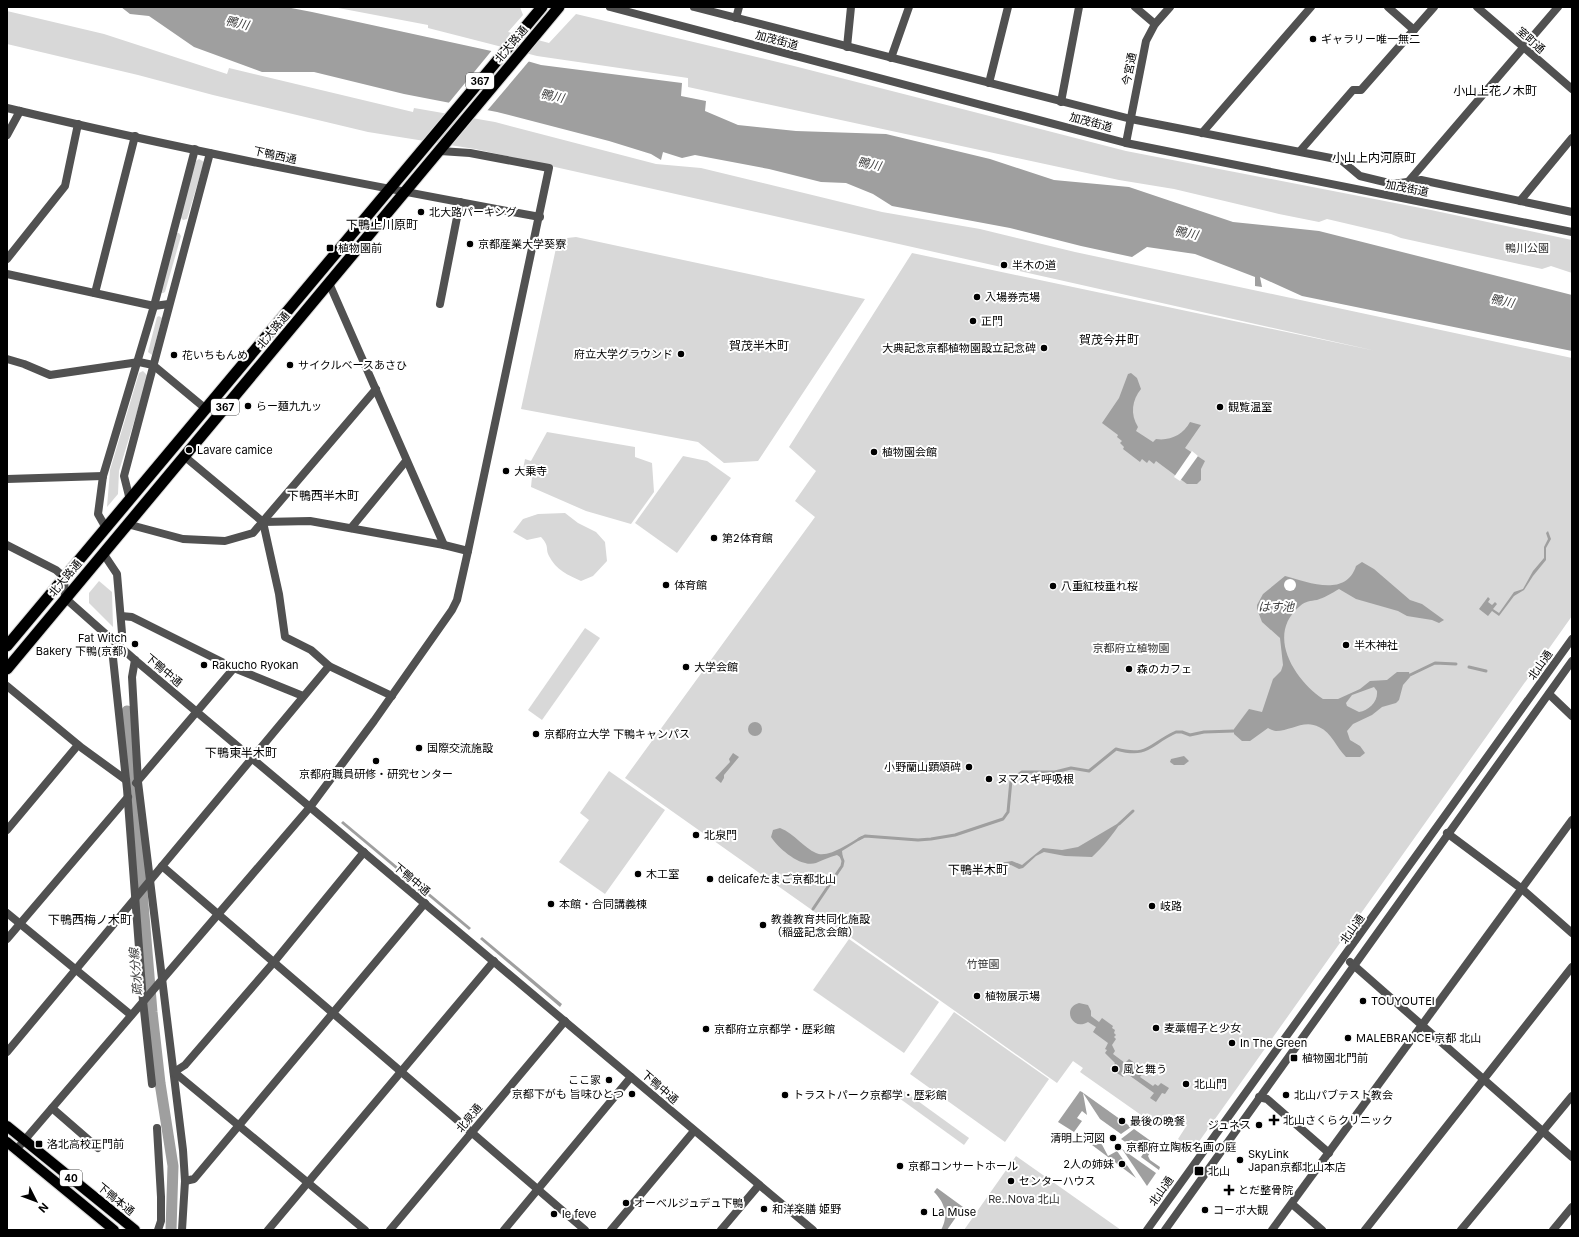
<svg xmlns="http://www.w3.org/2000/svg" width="1579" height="1237" viewBox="0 0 1579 1237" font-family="Inter,'Noto Sans JP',sans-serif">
	<rect width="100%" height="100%" fill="#fff"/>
	<g fill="#d8d8d8">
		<path d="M333,7H520L523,15L508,32L549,43L576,14L794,66L1126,151L1431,210L1572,240V273L1551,266L1542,269L1401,238L1391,234L1327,219L1319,222L1279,214L1174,189L1119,180L688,87V78L537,56L428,28V25Z"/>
		<path d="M7,11L104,34L227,74L229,68L413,112L414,108L495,122L656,164L701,168L882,212L980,229L1075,252L1572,358V616L1193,1150L1178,1139L1187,1125L1175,1116L1151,1122L1080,1072L1083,1068L1073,1061L1057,1083L625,778L815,517L795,501L816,471L789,447L912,253L1376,351L475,149L368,132L213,95L138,75L7,44Z"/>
		<path d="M199,159L204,162L187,219L183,220L179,216L196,161Z"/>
		<path d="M175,233H179L181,236L165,292L163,293H161Z"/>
		<path d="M576,237L865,299L758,461L724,463L698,442L521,409L558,239Z"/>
		<path d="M159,316L162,318L152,355L148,352L157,317Z"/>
		<path d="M143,371L148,376L119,471L118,494L107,507L110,470L139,373Z"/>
		<path d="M547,432L635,447V457L652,463L654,492L631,524L586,511L531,487L532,477L522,475L525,459L531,461Z"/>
		<path d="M683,456L707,461L731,478L677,553L635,523Z"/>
		<path d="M565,513L578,523L596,532L605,542L607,561L593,576L581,581C568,575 556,570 549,556C545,548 550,547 541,537L527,540L513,532L523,519L538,514Z"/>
		<path d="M99,581L112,592L113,627L89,603V593Z"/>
		<path d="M585,628L600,638L542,720L528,710Z"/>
		<path d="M609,771L665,810L605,894L559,862L589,820L580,813Z"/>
		<path d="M849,939L939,1002L904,1053L813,990Z"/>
		<path d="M954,1012L1049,1079L1005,1142L910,1074Z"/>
		<path d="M904,1091L969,1138L964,1145L899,1098Z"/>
		<path d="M1016,1156L1121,1230H964Z"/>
	</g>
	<g fill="#9f9f9f" fill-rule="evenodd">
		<path d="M121,7H286L312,12L496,52L541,65L682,83L681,96L706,101L705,111L738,125L796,131L886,134L990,159L1054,180L1129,187L1233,222L1319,231L1572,295V351L1302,296L1260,277L1262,287L1255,286V277L1195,254L1147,247L1132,257L1081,246L1010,228L892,206L873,194L846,183L821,182L769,169L695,155L682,158L663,152L661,160L651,154L609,141L497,112L404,94L314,72H262L194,47L149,16L130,14Z"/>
		<path d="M1131,373L1137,378L1141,389C1132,400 1130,414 1138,427L1136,431L1153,442L1156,439C1170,441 1183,435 1190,422L1201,425L1185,448L1205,461L1201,469V480L1197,484H1187L1156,461L1154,464L1149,460L1147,463L1142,459L1140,462L1123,449L1124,447L1120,443L1122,441L1117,437L1118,435L1102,423L1119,398L1128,374Z"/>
		<path d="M1548,531L1551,539L1546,548V560L1533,576L1524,590L1514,596L1499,616L1492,611L1488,616L1479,609L1488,597L1490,599L1488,602L1492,605L1495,602L1497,604L1493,609L1499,613L1514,592L1523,589L1533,571L1544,558V547L1548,539L1546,533Z"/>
		<path d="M1362,562L1374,569L1410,600L1422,604L1444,620L1439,623L1432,620L1407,616L1398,611L1356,599L1339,589C1332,593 1324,598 1317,600C1310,601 1306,601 1300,606C1265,635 1295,680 1323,699H1338L1360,689L1370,681L1387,680L1397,672H1409L1410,677L1403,685L1399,700L1396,703L1382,707L1372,715L1353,724L1347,731L1350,740L1360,746L1365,753L1360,757H1346C1336,747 1332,733 1319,727C1304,719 1291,731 1276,731C1273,731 1270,729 1268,728L1250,741H1242L1234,734V729L1249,709L1262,712L1273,679L1281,671L1283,665L1280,638L1262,622L1257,609V605L1263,594L1285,576C1307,582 1346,598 1356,566ZM1374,687L1377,691C1378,702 1369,710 1359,712L1347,706L1346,703L1352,695Z"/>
		<circle cx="755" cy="729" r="7"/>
		<path d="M733,753L739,757L724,775V778L721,783L715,778L730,762L729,759Z"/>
		<path d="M1184,756L1189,761L1184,765H1174L1170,762L1171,759Z"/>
		<path d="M343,821L471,928L469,930L341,823Z"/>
		<path d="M1122,821C1113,834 1103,847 1092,857L1065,856L1044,852L1036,856L1023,868L1019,869L1011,865L995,866L994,864L1012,861L1022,865L1043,848L1062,850L1078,847Z"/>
		<path d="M780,828C795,834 804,848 816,853C828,859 851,842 862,836L863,838L842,851L843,859L837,855C829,857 823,860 816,863C801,868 779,849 771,837L773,830Z"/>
		<path d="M482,937L562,1004L560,1007L480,939Z"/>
		<path d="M1079,1003L1088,1005L1091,1011V1016L1099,1022L1102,1018L1113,1026L1112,1028L1115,1030L1114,1033L1116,1035L1114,1037L1116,1039L1112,1045L1115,1051L1113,1054L1125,1063L1129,1059L1142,1068L1140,1071L1143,1073L1140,1077L1153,1086L1155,1084L1158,1086L1161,1083L1169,1088L1165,1094L1162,1093L1156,1102L1150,1098L1154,1093L1126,1073L1123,1077L1117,1073L1119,1070L1113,1066L1115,1063L1105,1053L1107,1050L1105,1049L1108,1043L1093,1032L1096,1027L1088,1022C1081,1026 1075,1025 1071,1018C1068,1010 1072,1005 1079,1003Z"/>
		<path d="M1080,1091L1082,1092L1131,1127L1121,1134L1100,1119L1083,1093L1087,1115L1082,1111L1077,1118L1082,1121L1074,1132L1058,1122Z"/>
		<path d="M1134,1129L1155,1144L1148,1156L1150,1160L1160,1167L1159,1170L1141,1157L1143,1154L1121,1139Z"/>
		<path d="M1098,1137L1108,1156L1117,1151L1136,1178L1092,1145Z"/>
		<path d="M1122,1149L1156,1173L1147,1186Z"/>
		<path d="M937,1188L963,1207L947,1230H941C949,1216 945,1203 934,1192Z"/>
	</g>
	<g fill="#fff">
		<path d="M493,49L530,60L486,112L447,105Z"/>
		<path d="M1192,451L1198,456L1180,481L1174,477Z"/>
		<circle cx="1290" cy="585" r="6"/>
	</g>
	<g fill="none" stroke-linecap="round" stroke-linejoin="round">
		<g stroke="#9f9f9f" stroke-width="3">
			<path d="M1469,667L1486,671"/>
			<path d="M1410,675L1435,663L1456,664"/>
			<path d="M1119,824L1133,811"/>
			<path d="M859,839L865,836L918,840L931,839L955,835L1003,819L1008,812L1011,780L1022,772H1055L1071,768L1089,771L1116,749C1149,758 1149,744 1176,732H1182L1190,735L1204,732L1234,731"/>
			<path d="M813,909L842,866L843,861L841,856"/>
		</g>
		<path stroke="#9f9f9f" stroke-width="11" d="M127,711L152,1012L160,1083L173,1166L171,1230"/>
		<g stroke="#dbdbdb" stroke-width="12">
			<g id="primary">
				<path d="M7,1126L135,1230"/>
				<path d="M7,1142L114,1230"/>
			</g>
		</g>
		<g stroke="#dbdbdb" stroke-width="13">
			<g id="trunk">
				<path d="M7,646L542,7"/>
				<path d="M7,669L559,7"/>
			</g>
		</g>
		<g stroke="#515151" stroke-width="8">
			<path d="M694,7L1131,119L1341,160L1360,176L1393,184L1421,180L1572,212"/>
			<path d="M1388,7L1414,30"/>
			<path d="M1477,7L1572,89"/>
			<path d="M736,18L739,7"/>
			<path d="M847,47L851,7"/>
			<path d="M891,58L909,7"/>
			<path d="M989,83L1008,7"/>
			<path d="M1061,102L1079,7"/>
			<path d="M7,108C183,150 361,184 540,217"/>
			<path d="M1202,133L1311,7"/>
			<path d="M7,135L20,111"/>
			<path d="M1300,151L1353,90H1361L1434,7"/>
			<path d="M1408,182L1558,7"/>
			<path d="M1520,201L1572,138"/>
			<path d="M7,259L65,186L78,124"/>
			<path d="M7,274L154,306L169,304"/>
			<path d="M329,283L444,545"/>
			<path d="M95,293L135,136"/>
			<path d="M440,304L460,202"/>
			<path d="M7,359L24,364L50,375L139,362L153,365L206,409"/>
			<path d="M7,479L103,476"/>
			<path d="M130,500L124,476L210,153"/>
			<path d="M263,522L310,521L444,545L468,551"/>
			<path d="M127,524L183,539L225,541L253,533L376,389"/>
			<path d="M106,528L98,514L103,476L154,306L195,149"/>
			<path d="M351,528L406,461"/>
			<path d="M7,545L56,570L64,577"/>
			<path d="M103,553L117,574L122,633L113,658L127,789L143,1001L152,1084"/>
			<path d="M121,616L132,617L234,668L303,696"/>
			<path d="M135,660L132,677L138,782L183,1150L185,1181L182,1230"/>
			<path d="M329,666L392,696"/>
			<path d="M7,686L82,748L126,780"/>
			<path d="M1549,694L1572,716"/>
			<path d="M136,783L234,668"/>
			<path d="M7,830L78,745"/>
			<path d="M1447,833L1522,889L1572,933"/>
			<path d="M364,852L274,962L185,1065L174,1072L365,1230"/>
			<path d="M162,866L585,1230"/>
			<path d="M7,913L131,1015"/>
			<path d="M7,939L128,797"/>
			<path d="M7,1052L329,666L311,650L285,637L279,594L263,522L184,456"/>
			<path d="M1259,1097L1267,1099L1329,1153"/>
			<path d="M52,1108L98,1148"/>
			<path d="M157,1128L161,1197V1221L158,1230"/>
			<path d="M16,1150L310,807L374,721L452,610L457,600L468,551L549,168L470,153L440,151"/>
			<path d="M185,1181L194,1179L425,903"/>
			<path d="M1292,1204L1322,1230"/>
			<path d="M268,1230L494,961"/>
			<path d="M504,1230L631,1077"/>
			<path d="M611,1230L694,1131"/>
			<path d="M721,1230L759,1185"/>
			<path d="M1272,1230L1572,820"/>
			<path d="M1365,1230L1572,967"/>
			<path d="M1461,1230L1572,1096"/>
			<path d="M1553,1230L1572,1207"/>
		</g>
		<g stroke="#515151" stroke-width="8">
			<path d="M610,7L1126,143L1572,232"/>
			<path d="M1135,7L1155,24"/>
			<path d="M1126,143L1146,41L1155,24L1170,7"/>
			<path d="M64,577L65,598L135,660L813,1230"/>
			<path d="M1350,962L1572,1157"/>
			<path d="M390,1230L565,1021"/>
			<path d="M1147,1230L1572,639"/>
			<path d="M1165,1230L1572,661"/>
		</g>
		<use href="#primary" stroke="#000" stroke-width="10"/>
		<use href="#trunk" stroke="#000" stroke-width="11"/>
	</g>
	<g fill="#000" stroke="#fff" stroke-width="1.5">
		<circle cx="1313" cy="39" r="4"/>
		<circle cx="421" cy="212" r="4"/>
		<circle cx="470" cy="244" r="4"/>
		<rect x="326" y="244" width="8" height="8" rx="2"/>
		<circle cx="1004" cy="265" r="4"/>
		<circle cx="977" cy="297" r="4"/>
		<circle cx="973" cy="321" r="4"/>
		<circle cx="1044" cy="348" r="4"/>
		<circle cx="681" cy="354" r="4"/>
		<circle cx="174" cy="355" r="4"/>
		<circle cx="290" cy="365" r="4"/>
		<circle cx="248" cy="406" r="4"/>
		<circle cx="1220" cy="407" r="4"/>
		<circle cx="189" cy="450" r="4"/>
		<circle cx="874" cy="452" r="4"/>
		<circle cx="506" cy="471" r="4"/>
		<circle cx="714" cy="538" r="4"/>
		<circle cx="666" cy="585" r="4"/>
		<circle cx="1053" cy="586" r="4"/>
		<circle cx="135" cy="644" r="4"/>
		<circle cx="1346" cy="645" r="4"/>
		<circle cx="204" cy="665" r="4"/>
		<circle cx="686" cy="667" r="4"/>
		<circle cx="1129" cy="669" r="4"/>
		<circle cx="536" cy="734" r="4"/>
		<circle cx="419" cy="748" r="4"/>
		<circle cx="376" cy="761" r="4"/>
		<circle cx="969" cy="767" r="4"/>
		<circle cx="989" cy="779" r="4"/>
		<circle cx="696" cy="835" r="4"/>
		<circle cx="638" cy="874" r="4"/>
		<circle cx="710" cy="879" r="4"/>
		<circle cx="551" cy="904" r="4"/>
		<circle cx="1152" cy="906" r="4"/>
		<circle cx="763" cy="925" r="4"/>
		<circle cx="977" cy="996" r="4"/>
		<circle cx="1363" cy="1001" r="4"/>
		<circle cx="1156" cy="1028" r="4"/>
		<circle cx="706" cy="1029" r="4"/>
		<circle cx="1348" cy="1038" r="4"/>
		<circle cx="1232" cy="1043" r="4"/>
		<rect x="1290" y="1054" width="8" height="8" rx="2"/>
		<circle cx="1115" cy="1069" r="4"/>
		<circle cx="609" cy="1080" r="4"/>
		<circle cx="1186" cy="1084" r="4"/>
		<circle cx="632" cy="1094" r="4"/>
		<circle cx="785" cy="1095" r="4"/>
		<circle cx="1286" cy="1095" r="4"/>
		<path d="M1272 1114h4v4h4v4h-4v4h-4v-4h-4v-4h4z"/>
		<circle cx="1122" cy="1121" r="4"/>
		<circle cx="1259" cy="1125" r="4"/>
		<circle cx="1113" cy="1138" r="4"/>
		<rect x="35" y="1140" width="8" height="8" rx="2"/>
		<circle cx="1118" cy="1147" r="4"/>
		<circle cx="1240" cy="1160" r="4"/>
		<circle cx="1122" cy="1164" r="4"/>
		<circle cx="900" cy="1166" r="4"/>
		<rect x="1194" y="1166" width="10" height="10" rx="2"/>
		<circle cx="1011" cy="1181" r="4"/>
		<path d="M1227 1184h4v4h4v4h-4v4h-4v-4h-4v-4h4z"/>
		<circle cx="626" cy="1203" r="4"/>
		<circle cx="764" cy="1209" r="4"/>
		<circle cx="1205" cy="1210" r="4"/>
		<circle cx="924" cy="1212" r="4"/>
		<circle cx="554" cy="1214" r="4"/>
	</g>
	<g text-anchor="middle" stroke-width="4" stroke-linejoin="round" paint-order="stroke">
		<g fill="#fff" stroke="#4c4c4c" stroke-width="1">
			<rect x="466" y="73" width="28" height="16" rx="3"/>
			<rect x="211" y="399" width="28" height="16" rx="3"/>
			<rect x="60" y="1170" width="22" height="16" rx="3"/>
		</g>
		<g font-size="10" font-weight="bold" fill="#000">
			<text x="480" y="85">367</text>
			<text x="225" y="411">367</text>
			<text x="71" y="1182">40</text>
		</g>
		<g font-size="11" fill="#000" stroke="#fff" text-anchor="start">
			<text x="1321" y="43">ギャラリー唯一無二</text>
			<text x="429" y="216">北大路パーキング</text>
			<text x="478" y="248">京都産業大学葵寮</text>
			<text x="338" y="252">植物園前</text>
			<text x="1012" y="269">半木の道</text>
			<text x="985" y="301">入場券売場</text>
			<text x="981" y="325">正門</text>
			<text x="1036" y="352" text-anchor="end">大典記念京都植物園設立記念碑</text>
			<text x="673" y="358" text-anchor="end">府立大学グラウンド</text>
			<text x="182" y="359">花いちもんめ</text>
			<text x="298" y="369">サイクルベースあさひ</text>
			<text x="256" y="410">らー麺九九ッ</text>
			<text x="1228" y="411">観覧温室</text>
			<text x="197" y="454">Lavare camice</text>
			<text x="882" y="456">植物園会館</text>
			<text x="514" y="475">大乗寺</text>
			<text x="722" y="542">第2体育館</text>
			<text x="674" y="589">体育館</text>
			<text x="1061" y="590">八重紅枝垂れ桜</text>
			<text x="127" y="642" text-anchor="end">Fat Witch<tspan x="127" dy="13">Bakery 下鴨(京都)</tspan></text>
			<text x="1354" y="649">半木神社</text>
			<text x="212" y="669">Rakucho Ryokan</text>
			<text x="694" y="671">大学会館</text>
			<text x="1137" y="673">森のカフェ</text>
			<text x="544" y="738">京都府立大学 下鴨キャンパス</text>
			<text x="427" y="752">国際交流施設</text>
			<text x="961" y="771" text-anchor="end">小野蘭山顕頌碑</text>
			<text x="376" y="778" text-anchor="middle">京都府職員研修・研究センター</text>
			<text x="997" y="783">ヌマスギ呼吸根</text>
			<text x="704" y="839">北泉門</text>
			<text x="646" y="878">木工室</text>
			<text x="718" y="883">delicafeたまご京都北山</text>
			<text x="559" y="908">本館・合同講義棟</text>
			<text x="1160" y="910">岐路</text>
			<text x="771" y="923">教養教育共同化施設<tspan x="771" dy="13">（稲盛記念会館）</tspan></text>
			<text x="985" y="1000">植物展示場</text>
			<text x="1371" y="1005">TOUYOUTEI</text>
			<text x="1164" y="1032">麦藁帽子と少女</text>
			<text x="714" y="1033">京都府立京都学・歴彩館</text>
			<text x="1356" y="1042">MALEBRANCE 京都 北山</text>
			<text x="1240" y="1047">In The Green</text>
			<text x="1302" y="1062">植物園北門前</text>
			<text x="1123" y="1073">風と舞う</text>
			<text x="601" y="1084" text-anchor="end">ここ家</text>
			<text x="1194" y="1088">北山門</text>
			<text x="624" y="1098" text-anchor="end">京都下がも 旨味ひとつ</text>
			<text x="793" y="1099">トラストパーク京都学・歴彩館</text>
			<text x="1294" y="1099">北山パブテスト教会</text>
			<text x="1283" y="1124">北山さくらクリニック</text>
			<text x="1130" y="1125">最後の晩餐</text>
			<text x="1251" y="1129" text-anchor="end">ジュネス</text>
			<text x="1105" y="1142" text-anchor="end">清明上河図</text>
			<text x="47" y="1148">洛北高校正門前</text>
			<text x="1126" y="1151">京都府立陶板名画の庭</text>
			<text x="1248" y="1158">SkyLink<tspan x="1248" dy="13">Japan京都北山本店</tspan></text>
			<text x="1114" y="1168" text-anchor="end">2人の姉妹</text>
			<text x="908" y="1170">京都コンサートホール</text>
			<text x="1208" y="1175">北山</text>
			<text x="1019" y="1185">センターハウス</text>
			<text x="1238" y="1194">とだ整骨院</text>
			<text x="634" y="1207">オーベルジュデュ下鴨</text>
			<text x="772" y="1213">和洋楽膳 姫野</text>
			<text x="1213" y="1214">コーポ大観</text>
			<text x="932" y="1216">La Muse</text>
			<text x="562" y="1218">le feve</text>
		</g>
		<g font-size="11" fill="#000" stroke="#fff">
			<text transform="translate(777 40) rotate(15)" y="4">加茂街道</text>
			<text transform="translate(1531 40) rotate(41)" y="4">室町通</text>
			<text transform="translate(511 44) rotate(-50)" y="4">北大路通</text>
			<text transform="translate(1129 69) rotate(-79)" y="4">今宮通</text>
			<text transform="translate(1091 122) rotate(15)" y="4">加茂街道</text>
			<text transform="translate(275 155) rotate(12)" y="4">下鴨西通</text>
			<text transform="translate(1407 188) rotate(11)" y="4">加茂街道</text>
			<text transform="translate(273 330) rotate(-50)" y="4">北大路通</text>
			<text transform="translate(65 578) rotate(-50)" y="4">北大路通</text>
			<text transform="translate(1540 665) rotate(-55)" y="4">北山通</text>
			<text transform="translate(164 670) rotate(40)" y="4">下鴨中通</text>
			<text transform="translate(412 879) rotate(40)" y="4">下鴨中通</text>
			<text transform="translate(1352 929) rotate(-55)" y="4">北山通</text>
			<text transform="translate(660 1087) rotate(41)" y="4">下鴨中通</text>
			<text transform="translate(469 1118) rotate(-50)" y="4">北泉通</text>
			<text transform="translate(1161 1191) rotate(-55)" y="4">北山通</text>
			<text transform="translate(116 1199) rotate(39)" y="4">下鴨本通</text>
		</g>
		<g font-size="11" fill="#2f2f2f" stroke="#fff">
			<text x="1527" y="252">鴨川公園</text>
			<text x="1131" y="652">京都府立植物園</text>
			<text x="983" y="968">竹笹園</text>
			<text x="1024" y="1203">Re..Nova 北山</text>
		</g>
		<g font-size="12" font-style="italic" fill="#404040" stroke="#fff">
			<text transform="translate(237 23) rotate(13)" y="4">鴨川</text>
			<text transform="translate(552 96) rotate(12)" y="4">鴨川</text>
			<text transform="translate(869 164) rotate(12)" y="4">鴨川</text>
			<text transform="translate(1186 233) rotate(12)" y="4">鴨川</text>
			<text transform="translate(1502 301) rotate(12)" y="4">鴨川</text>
			<text x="1276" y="611">はす池</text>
			<text transform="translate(136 972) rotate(-95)" y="4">疏水分線</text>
		</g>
		<g font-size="12" fill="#000" stroke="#fff">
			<text x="1495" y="95">小山上花ノ木町</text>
			<text x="1374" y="162">小山上内河原町</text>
			<text x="382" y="229">下鴨上川原町</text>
			<text x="1109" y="344">賀茂今井町</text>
			<text x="759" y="350">賀茂半木町</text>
			<text x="323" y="500">下鴨西半木町</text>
			<text x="241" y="757">下鴨東半木町</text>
			<text x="978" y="874">下鴨半木町</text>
			<text x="90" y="924">下鴨西梅ノ木町</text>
		</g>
	</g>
	<rect width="1579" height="1237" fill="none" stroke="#000000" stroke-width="16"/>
	<g transform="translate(36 1201) rotate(132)" stroke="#ffffff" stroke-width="3" paint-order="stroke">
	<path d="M0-3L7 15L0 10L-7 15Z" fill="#000000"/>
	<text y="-6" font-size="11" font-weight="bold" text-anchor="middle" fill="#000000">N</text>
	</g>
</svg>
